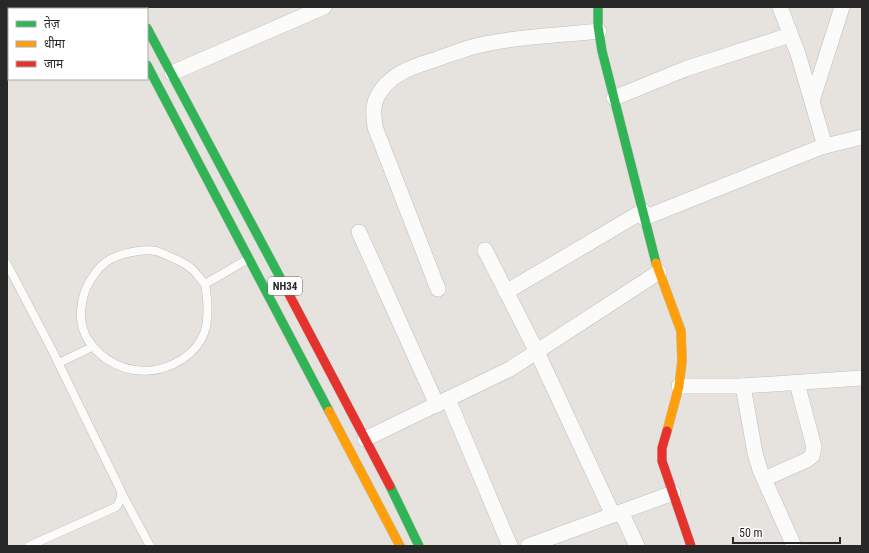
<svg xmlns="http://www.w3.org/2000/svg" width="869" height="553" viewBox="0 0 869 553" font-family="'Roboto Condensed','Noto Sans Devanagari',sans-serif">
	<rect width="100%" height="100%" fill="#e6e2dd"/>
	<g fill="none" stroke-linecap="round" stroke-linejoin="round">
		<g stroke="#c0bebf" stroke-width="9">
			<g id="lane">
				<path d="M7,264L51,348L121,491C122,498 120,502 116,507L29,546"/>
				<path d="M205,284C201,280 197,274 193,270C188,265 182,262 175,259C169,256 162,253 156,251C143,248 117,254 106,262C102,265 97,270 94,275C85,286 82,297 81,311C79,341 106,366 135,370C160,374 190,361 202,338C210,322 208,301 205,284L248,259"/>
				<path d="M59,363L92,347"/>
				<path d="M121,492L150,546"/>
			</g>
		</g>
		<g stroke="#c0bebf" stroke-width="16">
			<g id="street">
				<path d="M780,7L798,54L825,146"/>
				<path d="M172,73L324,7"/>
				<path d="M614,98L685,69L790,35"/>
				<path d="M812,101L842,7"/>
				<path d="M644,218L821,147L862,137"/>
				<path d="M359,232L437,405"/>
				<path d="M485,250L537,352L613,515"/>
				<path d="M438,289L375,127C374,117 372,107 377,97C389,73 413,67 437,59C454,53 471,46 490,43C525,36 563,35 599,31"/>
				<path d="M506,292L643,211"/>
				<path d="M679,386H743L862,378"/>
				<path d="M743,386L755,453L760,470L794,546"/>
				<path d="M448,399L510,546"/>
				<path d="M365,439L510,369L659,272"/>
				<path d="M764,479L807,460L812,456L814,447L797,383"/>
				<path d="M621,512L637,546"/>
				<path d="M528,546L673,493"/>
			</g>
		</g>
		<g stroke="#c0bebf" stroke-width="10">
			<g id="fast">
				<path d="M598,7V26L602,51L656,263"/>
				<path d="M147,28L282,281"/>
				<path d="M147,65L329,411"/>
				<path d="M390,486L419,546"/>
			</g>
		</g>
		<g stroke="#c0bebf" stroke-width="10">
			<g id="slow">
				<path d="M136,7L137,9"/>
				<path d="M656,263L681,331L682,361L679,386L667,431"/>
				<path d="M329,411L400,546"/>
			</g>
		</g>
		<g stroke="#c0bebf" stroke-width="10">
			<g id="jam">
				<path d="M116,7L117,9"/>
				<path d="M282,281L390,486"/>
				<path d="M667,431L662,448V461L691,546"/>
			</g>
		</g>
		<use href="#lane" stroke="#fbfbfa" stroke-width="8"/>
		<use href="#street" stroke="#fbfbfa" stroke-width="15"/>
		<use href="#fast" stroke="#30b455" stroke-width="9"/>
		<use href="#slow" stroke="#ff9f0a" stroke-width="9"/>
		<use href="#jam" stroke="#e5322d" stroke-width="9"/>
	</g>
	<g text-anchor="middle" stroke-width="4" stroke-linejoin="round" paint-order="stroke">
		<rect fill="#fff" stroke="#686868" stroke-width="1" x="268" y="277" width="34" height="18" rx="3"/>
		<g font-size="11" font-weight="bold" fill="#282828">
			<text x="285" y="290">NH34</text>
		</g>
	</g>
	<rect width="869" height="553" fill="none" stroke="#282828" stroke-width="16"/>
	<rect x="8" y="8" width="140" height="72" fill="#ffffff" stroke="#a9a9a9"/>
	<rect x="16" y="21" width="20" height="6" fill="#30b455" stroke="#a9a9a9"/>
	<text x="44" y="28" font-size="12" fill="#282828">तेज़</text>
	<rect x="16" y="41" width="20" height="6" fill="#ff9f0a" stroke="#a9a9a9"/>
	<text x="44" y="48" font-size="12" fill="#282828">धीमा</text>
	<rect x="16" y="61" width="20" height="6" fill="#e5322d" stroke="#a9a9a9"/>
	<text x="44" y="68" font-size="12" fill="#282828">जाम</text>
	<path d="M733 537v6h107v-6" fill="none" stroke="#282828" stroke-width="2"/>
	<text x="739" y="537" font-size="12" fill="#282828" stroke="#ffffff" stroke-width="3" paint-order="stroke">50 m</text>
</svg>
